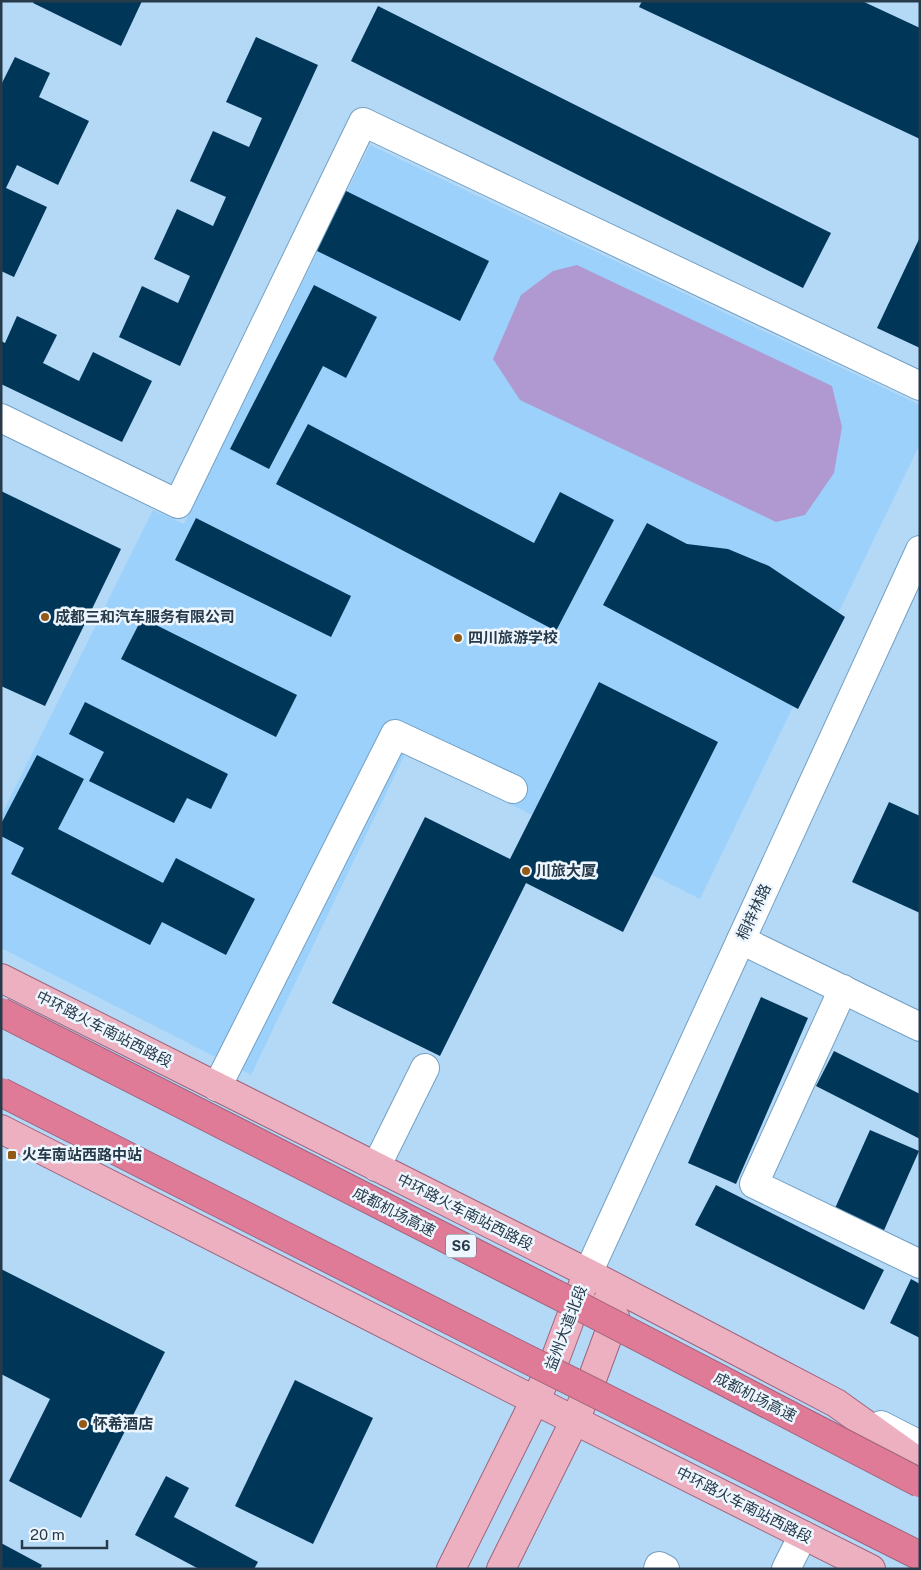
<svg xmlns="http://www.w3.org/2000/svg" width="921" height="1570" viewBox="0 0 921 1570" font-family="'Public Sans','Noto Sans SC',sans-serif">
	<rect width="100%" height="100%" fill="#b4d9f7"/>
	<path fill="#9cd1fc" d="M370,145L920,405V444L700,899L406,752L251,1075L1,948V816L153,510L184,524Z"/>
	<path fill="#b099d1" d="M577,265L832,386L842,427L834,473L805,515L776,522L520,400L493,359L521,295L553,271Z"/>
	<g fill="#003658">
		<path d="M34,1H142L121,46L33,3Z"/>
		<path d="M642,1H862L920,28V139L639,7Z"/>
		<path d="M378,6L831,233L803,288L351,61Z"/>
		<path d="M256,37L318,65L180,366L119,337L142,286L178,303L190,276L154,259L177,209L213,226L226,197L190,181L213,131L249,147L262,118L226,102Z"/>
		<path d="M15,57L50,73L39,97L89,121L58,185L17,165L6,188L47,207L14,277L1,271V85Z"/>
		<path d="M340,188L489,261L460,321L311,248Z"/>
		<path d="M920,237V348L877,328Z"/>
		<path d="M314,285L377,317L346,378L323,366L269,469L230,449Z"/>
		<path d="M17,316L57,335L43,363L79,381L93,352L152,381L122,442L1,384V341L5,343Z"/>
		<path d="M308,424L534,543L560,492L614,520L556,631L276,484Z"/>
		<path d="M1,491L121,549L45,706L1,686Z"/>
		<path d="M196,518L351,596L331,637L175,560Z"/>
		<path d="M647,523L687,544L728,549L769,566L845,617L798,709L603,605Z"/>
		<path d="M142,618L297,695L276,737L121,659Z"/>
		<path d="M599,682L718,742L623,932L526,883L440,1056L332,1003L425,817L510,859Z"/>
		<path d="M85,702L228,774L211,809L187,798L174,823L89,781L104,752L69,734Z"/>
		<path d="M37,755L84,779L58,829L163,883L176,858L255,899L226,955L162,922L150,945L11,874L24,848L1,836V824Z"/>
		<path d="M889,802L920,816V913L852,882Z"/>
		<path d="M761,997L808,1018L736,1184L688,1163Z"/>
		<path d="M834,1051L920,1094V1139L816,1086Z"/>
		<path d="M870,1130L919,1151L881,1237L832,1215Z"/>
		<path d="M716,1185L884,1270L864,1310L695,1225Z"/>
		<path d="M1,1269L165,1352L81,1518L9,1481L50,1399L1,1374Z"/>
		<path d="M911,1279L920,1284V1338L890,1323Z"/>
		<path d="M295,1380L373,1418L313,1544L235,1506Z"/>
		<path d="M166,1476L189,1488L174,1517L258,1562L254,1569H199L135,1535Z"/>
		<path d="M1,1543L42,1565L40,1569H1Z"/>
	</g>
	<g fill="none" stroke-linecap="round" stroke-linejoin="round">
		<g stroke="#73a0c4" stroke-width="30">
			<g id="minor">
				<path d="M1,418L178,504L363,122L920,386"/>
				<path d="M741,940L920,1027"/>
				<path d="M843,989L754,1184L920,1264"/>
				<path d="M217,1087L395,734L513,789"/>
				<path d="M376,1167L425,1068"/>
				<path d="M588,1273L920,550"/>
				<path d="M881,1425L920,1445"/>
				<path d="M658,1569L659,1566L665,1569"/>
				<path d="M786,1569L803,1535"/>
			</g>
		</g>
		<g stroke="#9f647c" stroke-width="30">
			<g id="major">
				<path d="M1,978L588,1273L836,1403L920,1463"/>
				<path d="M1,1129L536,1401L871,1569"/>
				<path d="M451,1569L554,1362L584,1282"/>
				<path d="M501,1569L575,1420L591,1382L615,1317L606,1303"/>
			</g>
		</g>
		<use href="#minor" stroke="#fff" stroke-width="28"/>
		<use href="#major" stroke="#ecb0c1" stroke-width="28"/>
		<g stroke="#9f647c" stroke-width="30" stroke-linecap="butt">
			<g id="highway-bridge">
				<path d="M1,1012L581,1307L920,1483"/>
				<path d="M1,1092L509,1350L920,1556"/>
			</g>
		</g>
		<use href="#highway-bridge" stroke="#e07b97" stroke-width="28"/>
	</g>
	<g fill="#935917" stroke="#edf6fe" stroke-width="2">
		<circle cx="45" cy="617" r="5"/>
		<circle cx="458" cy="638" r="5"/>
		<circle cx="526" cy="871" r="5"/>
		<rect x="7" y="1150" width="10" height="10" rx="2.5"/>
		<circle cx="83" cy="1424" r="5"/>
	</g>
	<g text-anchor="middle" stroke-width="5" stroke-linejoin="round" paint-order="stroke">
		<rect fill="#edf6fe" stroke="#62727f" stroke-width="1" x="446" y="1234.5" width="30" height="23" rx="4"/>
		<g font-size="14" font-weight="bold" fill="#273a49">
			<text x="461" y="1251">S6</text>
		</g>
		<g font-size="15" font-weight="bold" fill="#273a49" stroke="#edf6fe" text-anchor="start">
			<text x="55" y="622">成都三和汽车服务有限公司</text>
			<text x="468" y="643">四川旅游学校</text>
			<text x="536" y="876">川旅大厦</text>
			<text x="22" y="1160">火车南站西路中站</text>
			<text x="93" y="1429">怀希酒店</text>
		</g>
		<g font-size="15" fill="#273a49" stroke="#edf6fe">
			<text transform="translate(754 912) rotate(-65)" y="5">桐梓林路</text>
			<text transform="translate(104 1029) rotate(27)" y="5">中环路火车南站西路段</text>
			<text transform="translate(394 1212) rotate(27)" y="5">成都机场高速</text>
			<text transform="translate(465 1212) rotate(27)" y="5">中环路火车南站西路段</text>
			<text transform="translate(566 1328) rotate(-69)" y="5">益州大道北段</text>
			<text transform="translate(755 1397) rotate(27)" y="5">成都机场高速</text>
			<text transform="translate(744 1505) rotate(27)" y="5">中环路火车南站西路段</text>
		</g>
	</g>
	<rect width="921" height="1570" fill="none" stroke="#273a49" stroke-width="5"/>
	<path d="M22 1540v8h85v-8" fill="none" stroke="#273a49" stroke-width="2.5"/>
	<text x="30" y="1540" font-size="15" fill="#273a49" stroke="#edf6fe" stroke-width="4" paint-order="stroke">20 m</text>
</svg>
